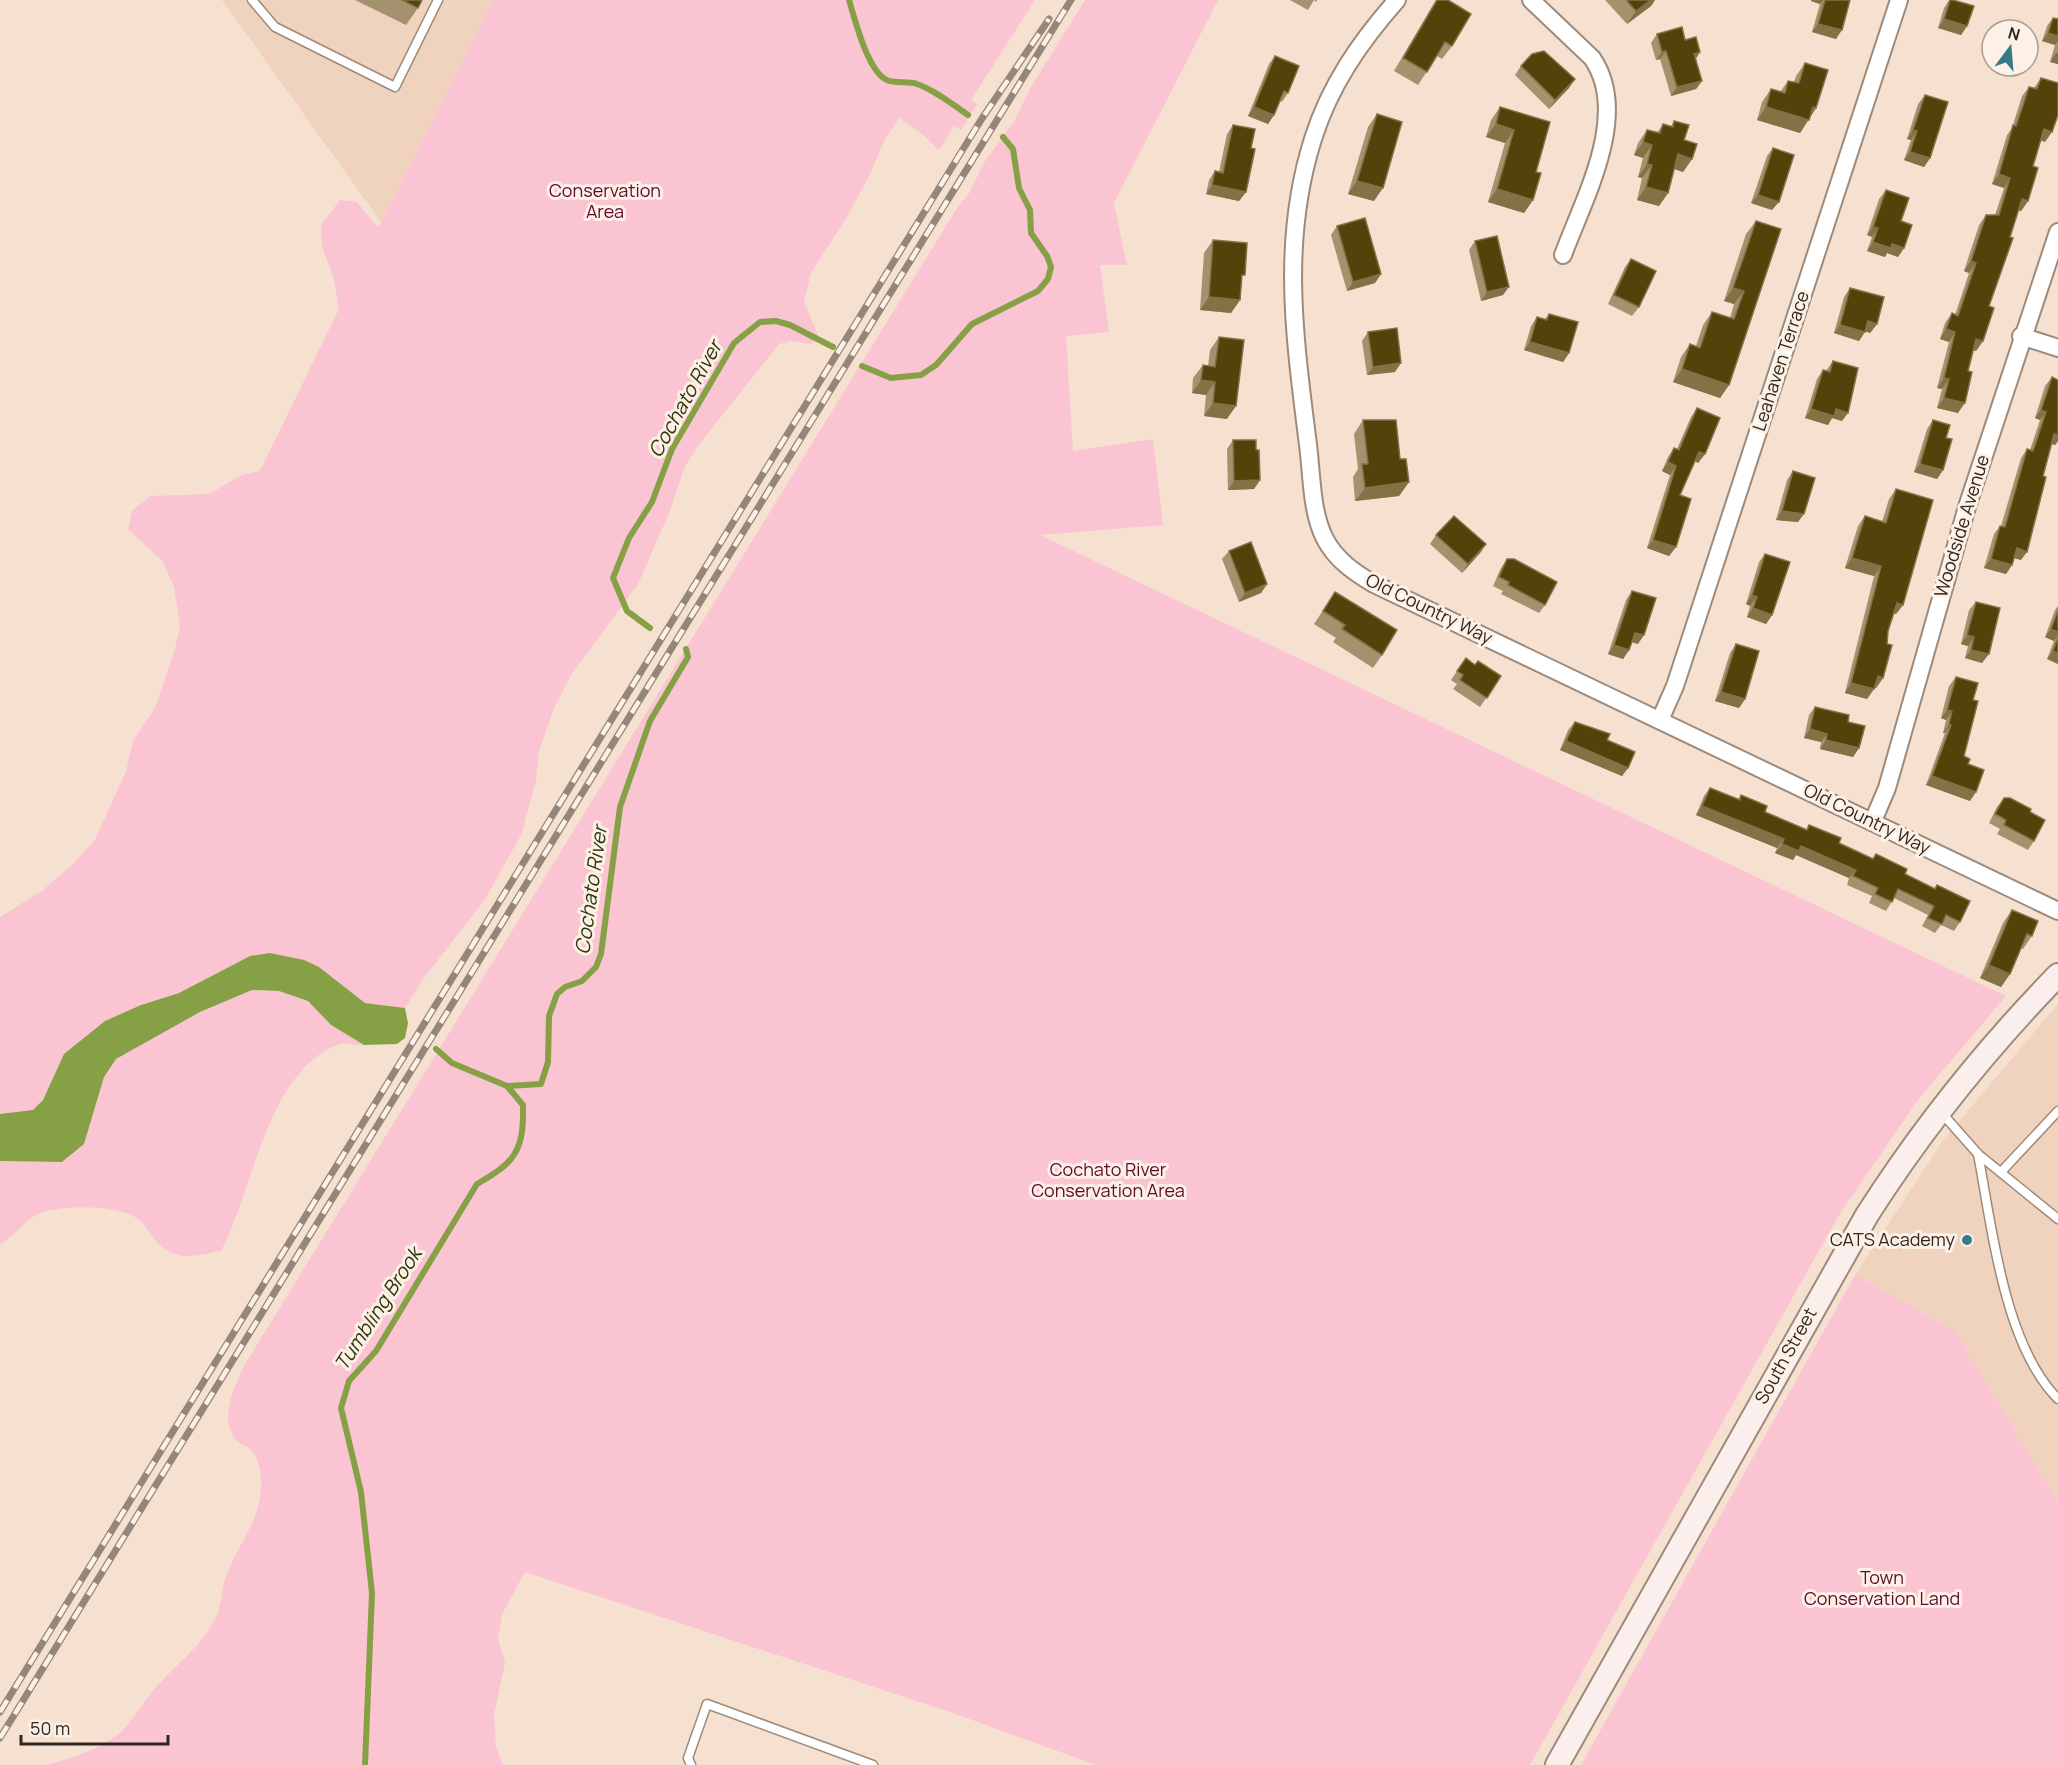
<svg xmlns="http://www.w3.org/2000/svg" width="2058" height="1765" viewBox="0 0 2058 1765" font-family="Manrope,sans-serif">
	<rect width="100%" height="100%" fill="#f6e1d0"/>
	<g fill="#efd3be">
		<path d="M222,0H493L381,222Z"/>
		<path d="M2058,1004V1502L1955,1331L1855,1275L1944,1139Z"/>
	</g>
	<g fill="#fac4d3">
		<path d="M493,0H1035L971,100L977,104L961,130L954,126L939,150L920,132L899,118L885,139L869,176L848,215L811,273L804,302L818,335L811,344L791,341L779,344L701,442L685,466L670,511L638,584L571,675L554,708L539,751L536,781L521,835L484,901L423,979L405,1008L365,1003L319,967L250,956L179,993L141,1005L64,1054L43,1100L33,1111L0,1114V917L42,891L72,865L95,840L126,771L133,741L155,708L175,649L180,626L174,587L163,562L128,529L132,511L151,496L209,494L242,475L260,471L339,309L334,279L322,247L321,225L340,200L357,202L378,228Z"/>
		<path d="M1085,0H1218L1114,203L1127,265H1100L1109,332L1066,336L1073,451L1153,439L1163,525L1040,535L2006,996L1917,1101L1839,1215L1530,1765H1096L953,1713L525,1572L502,1614L498,1639L505,1663L494,1715L496,1747L503,1765H45C70,1759 92,1752 113,1738C129,1728 137,1711 148,1697C170,1668 200,1650 216,1617C223,1602 221,1584 229,1569C240,1543 260,1518 261,1489C262,1478 259,1457 251,1450C247,1446 239,1444 236,1440C218,1418 235,1387 244,1366L957,208L968,195L985,161L1013,123L1031,87Z"/>
		<path d="M252,990L279,991L308,1001L331,1025L364,1045C356,1045 344,1042 337,1045C267,1072 253,1191 221,1251C209,1253 195,1257 184,1256C151,1251 152,1226 135,1217C113,1205 59,1204 36,1215C24,1221 16,1235 0,1244V1161L63,1162L84,1144L104,1077L116,1059L200,1012Z"/>
		<path d="M1855,1275L1955,1331L2058,1502V1765H1581Z"/>
	</g>
	<path fill="#86a045" d="M270,953L304,960L319,967L365,1003L405,1008L408,1023L405,1038L397,1044L364,1045L331,1025L308,1001L279,991L252,990L200,1012L116,1059L104,1077L84,1144L62,1162L0,1161V1114L33,1110L43,1100L64,1054L105,1021L141,1005L179,993L250,956Z"/>
	<g fill="none" stroke-linecap="round" stroke-linejoin="round">
		<g stroke="#86a045" stroke-width="6">
			<path d="M849,0C855,20 867,68 885,79C894,85 907,80 917,84C936,91 952,104 968,115"/>
			<path d="M862,366L891,378L921,375L936,365L972,324L1038,291L1048,279L1051,267L1047,256L1031,233L1030,210L1019,188L1013,149L1003,137"/>
			<path d="M650,628L627,611L613,578L629,538L652,502L672,449L734,343L760,322L776,321L790,325L833,347"/>
			<path d="M436,1049L452,1063L507,1086L541,1084L548,1062L549,1016L557,994L565,987L582,981L596,967L601,954L620,807L650,721L688,657L686,649"/>
			<path d="M365,1765L372,1593L361,1492L341,1408L349,1381L376,1351L477,1184C516,1162 524,1150 523,1105L507,1086"/>
		</g>
		<g stroke="#9d8a7a" stroke-width="11">
			<g id="lane">
				<path d="M252,0L275,27L395,87L438,0"/>
				<path d="M1940,1111L1978,1154L2058,1219"/>
				<path d="M1978,1154C1992,1227 2004,1345 2058,1399"/>
				<path d="M2001,1172L2058,1111"/>
				<path d="M691,1765L688,1758L707,1704L873,1765"/>
			</g>
		</g>
		<g stroke="#9d8a7a" stroke-width="20">
			<g id="street">
				<path d="M1397,0C1360,42 1330,85 1313,139C1280,243 1295,340 1308,445C1312,475 1311,512 1325,539C1336,560 1355,573 1374,584L2058,911"/>
				<path d="M1531,0L1592,58C1631,114 1584,198 1563,255"/>
				<path d="M2021,336L2058,348"/>
				<path d="M1660,720L1675,686L1899,0"/>
				<path d="M1873,821L1887,788L1967,507L2058,232"/>
			</g>
		</g>
		<g stroke="#9d8a7a" stroke-width="26">
			<path id="secondary" d="M1557,1765L1867,1215C1922,1129 1986,1049 2058,975"/>
		</g>
		<use href="#lane" stroke="#fff" stroke-width="8"/>
		<use href="#street" stroke="#fff" stroke-width="16"/>
		<use href="#secondary" stroke="#fbefed" stroke-width="22"/>
		<g stroke="#95867b" stroke-width="7">
			<g id="rail">
				<path d="M0,1712L981,120L1049,19"/>
				<path d="M0,1738L1071,0"/>
			</g>
		</g>
		<use href="#rail" stroke="#fdf0e5" stroke-width="4.5" stroke-dasharray="14" stroke-linecap="butt"/>
	</g>
	<g fill="#a4926e">
		<path d="M355,0H422L418,8L406,25Z"/>
		<path d="M1290,0H1317L1316,2L1314,0L1308,10Z"/>
		<path d="M1436,0H1448L1452,46L1442,59L1437,56L1418,85L1394,71Z"/>
		<path d="M1605,0H1655L1651,6L1627,24Z"/>
		<path d="M1811,0H1850L1836,39L1812,32L1820,4L1811,1Z"/>
		<path d="M1949,0L1967,26L1961,35L1938,28L1944,8Z"/>
		<path d="M2058,17V64L2050,62L2055,45L2042,41L2047,26L2053,18L2057,19Z"/>
		<path d="M1657,34L1685,40L1700,52L1696,59L1702,81L1696,89L1671,96L1660,59L1656,60L1651,43Z"/>
		<path d="M1275,56L1288,93L1282,102L1280,101L1274,115L1268,124L1248,116L1269,64Z"/>
		<path d="M1805,63L1816,108L1800,133L1757,120L1762,102L1771,89L1780,92L1788,81L1794,82L1796,76Z"/>
		<path d="M1521,66L1575,79L1569,88L1549,109L1515,75Z"/>
		<path d="M2041,78L2045,142L2041,140L2033,166L2028,201L2021,211L2018,210L1989,306L1983,341L1976,351L1973,350L1958,413L1937,408L1942,389L1937,388L1949,342L1940,339L1945,323L1952,313L1955,315L1969,273L1964,271L1979,225L1986,215H1995L2004,188L1992,184L2007,135L2012,128L2022,96L2029,87L2034,88Z"/>
		<path d="M1925,95L1930,158L1924,167L1904,160L1911,140L1907,139L1918,104Z"/>
		<path d="M1500,107L1536,172L1533,200L1524,213L1488,202L1505,143L1486,137L1491,120Z"/>
		<path d="M1377,114L1374,201L1348,194L1368,127Z"/>
		<path d="M1674,121L1684,140L1692,159L1683,172L1674,169L1668,193L1659,206L1637,200L1642,178L1638,177L1643,158L1634,155L1638,143L1647,130L1657,133L1663,124L1671,126Z"/>
		<path d="M1233,125L1251,148L1246,192L1239,201L1206,194L1209,180L1215,171L1219,172L1227,134Z"/>
		<path d="M1773,148L1772,210L1751,203L1767,156Z"/>
		<path d="M1886,190L1901,221L1904,248L1898,257L1887,253L1885,257L1867,251L1872,237L1867,235L1879,199Z"/>
		<path d="M1756,221L1729,385L1720,398L1673,382L1681,357L1690,344L1696,346L1703,325L1712,312L1730,318L1734,304L1724,301L1746,234Z"/>
		<path d="M1337,226L1381,274L1375,283L1347,291L1331,235Z"/>
		<path d="M1213,240L1241,281L1240,300L1231,313L1200,310L1204,253Z"/>
		<path d="M1475,241L1503,295L1481,301L1469,250Z"/>
		<path d="M1631,259L1639,307L1632,316L1608,304L1625,267Z"/>
		<path d="M1850,288L1877,324L1870,333L1865,331L1859,341L1834,333L1844,297Z"/>
		<path d="M1549,314L1569,353L1563,362L1524,350L1531,326L1537,317L1545,319Z"/>
		<path d="M1368,332L1395,372L1367,375L1362,341Z"/>
		<path d="M1219,337L1227,419L1204,416L1206,395L1192,393L1193,378L1203,365L1208,366L1210,350Z"/>
		<path d="M1833,361L1842,421L1832,418L1828,425L1805,418L1817,379L1823,370L1826,371Z"/>
		<path d="M2052,377L2058,380V441L2055,445L2052,444L2021,560L2014,558L2012,565L2006,574L1984,568L1994,534L2000,526H2001L2021,458L2027,449L2030,450L2040,420L2035,418L2045,386Z"/>
		<path d="M1697,408L1705,454L1698,463L1695,461L1680,495L1676,547L1669,556L1647,548L1670,475L1662,471L1668,457L1674,448L1677,449L1691,417Z"/>
		<path d="M1363,420L1409,482L1399,496L1355,501L1353,477L1358,469L1354,434Z"/>
		<path d="M1933,420L1946,438L1943,470L1937,479L1914,472L1927,429Z"/>
		<path d="M1233,440L1256,450L1260,480L1254,489L1228,490L1227,449Z"/>
		<path d="M1793,471L1798,522L1776,520L1787,480Z"/>
		<path d="M1896,489L1903,605L1896,614H1893L1888,631L1883,678L1876,688L1875,687L1867,699L1845,693L1874,576L1845,568L1858,526L1865,516L1882,522L1889,499Z"/>
		<path d="M1436,535L1486,544L1480,553L1462,573L1430,544Z"/>
		<path d="M1229,551L1267,584L1261,593L1239,602L1222,559Z"/>
		<path d="M1765,554L1772,615L1766,624L1747,617L1750,606L1746,604L1759,562Z"/>
		<path d="M1507,559L1545,605L1539,613L1501,594L1503,591L1493,586L1501,568Z"/>
		<path d="M1632,591L1638,644L1632,642L1629,650L1623,659L1608,654L1626,600Z"/>
		<path d="M1335,592L1382,655L1373,668L1333,642L1336,638L1314,624Z"/>
		<path d="M1976,602L1982,663L1965,658L1968,646L1961,644L1969,610Z"/>
		<path d="M2058,606V664L2047,659L2054,641L2045,637L2055,610Z"/>
		<path d="M1736,644L1745,699L1739,708L1715,701L1730,653Z"/>
		<path d="M1466,658L1475,665L1501,676L1480,707L1453,689L1457,684L1451,680Z"/>
		<path d="M1956,677L1973,700L1964,756L1968,764L1970,801L1926,785L1945,733H1943L1946,720L1941,718L1949,686Z"/>
		<path d="M1815,707L1859,748L1853,757L1820,749L1821,742L1804,738L1809,715Z"/>
		<path d="M1575,722L1607,740L1628,768L1622,776L1560,750L1568,730Z"/>
		<path d="M1710,788L1738,799L1741,795L1765,812L1806,830L1809,825L1839,843L1873,859L1876,854L1905,874L1934,889L1937,885L1960,922L1954,931L1941,925L1935,933L1922,926L1928,915L1894,898L1886,911L1869,903L1872,896L1847,885L1849,878L1796,855L1793,860L1775,853L1777,848L1696,815L1704,796Z"/>
		<path d="M2004,798L2034,841L2028,850L1997,834L2000,829L1989,823L1997,807Z"/>
		<path d="M2012,910L2032,936L2023,949L2021,948L2010,974L2001,987L1980,978L2003,923Z"/>
	</g>
	<g fill="#837246">
		<path d="M1651,0H1655L1651,6L1627,24L1636,11Z"/>
		<path d="M1812,0H1823L1820,4L1811,1Z"/>
		<path d="M1944,19L1967,26L1961,35L1938,28Z"/>
		<path d="M1818,24L1842,30L1836,39L1812,32Z"/>
		<path d="M2048,33L2058,36V41L2055,45L2042,41Z"/>
		<path d="M1666,51L1660,59L1656,60L1662,52Z"/>
		<path d="M1700,52L1694,61V54Z"/>
		<path d="M2056,53H2058V64L2050,62Z"/>
		<path d="M1575,79L1569,88L1549,109L1555,100Z"/>
		<path d="M1702,81L1696,89L1671,96L1677,87Z"/>
		<path d="M1254,107L1274,115L1268,124L1248,116Z"/>
		<path d="M1766,107H1813L1816,108L1800,133L1757,120Z"/>
		<path d="M1496,124L1514,130L1505,143L1486,137Z"/>
		<path d="M2044,129L2052,132L2045,142L2037,139Z"/>
		<path d="M1913,130L1917,131L1911,140L1907,139Z"/>
		<path d="M1643,142L1652,145L1643,158L1634,155Z"/>
		<path d="M1910,152L1930,158L1924,167L1904,160Z"/>
		<path d="M1678,154L1692,159L1683,172L1669,167Z"/>
		<path d="M1647,164L1652,165L1642,178L1638,177Z"/>
		<path d="M1999,174L2010,178L2004,188L1992,184Z"/>
		<path d="M1357,181L1383,188L1374,201L1348,194Z"/>
		<path d="M1212,185L1246,192L1239,201L1206,194Z"/>
		<path d="M1646,187L1668,193L1659,206L1637,200Z"/>
		<path d="M1497,189L1533,200L1524,213L1488,202Z"/>
		<path d="M1758,195L1779,202L1772,210L1751,203Z"/>
		<path d="M2022,199L2028,201L2021,211L2015,209Z"/>
		<path d="M1873,227L1878,228L1872,237L1867,235Z"/>
		<path d="M1873,242L1892,244L1904,248L1898,257L1887,253L1885,257L1867,251Z"/>
		<path d="M1971,261L1976,263L1969,273L1964,271Z"/>
		<path d="M1381,274L1375,283L1347,291L1353,282Z"/>
		<path d="M1509,287L1503,295L1481,301L1487,292Z"/>
		<path d="M1733,288L1744,291L1734,304L1724,301Z"/>
		<path d="M1209,297L1240,300L1231,313L1200,310Z"/>
		<path d="M1868,321L1877,324L1870,333L1862,330Z"/>
		<path d="M1840,325L1865,332L1859,341L1834,333Z"/>
		<path d="M1946,329L1955,332L1949,342L1940,339Z"/>
		<path d="M1976,339L1983,341L1976,351L1969,349Z"/>
		<path d="M1530,342L1569,353L1563,362L1524,350Z"/>
		<path d="M1401,363L1395,372L1367,375L1373,367Z"/>
		<path d="M1682,369L1729,385L1720,398L1673,382Z"/>
		<path d="M1944,378L1949,379L1942,389L1937,388Z"/>
		<path d="M1201,380L1215,382L1206,395L1192,393Z"/>
		<path d="M1944,398L1965,403L1958,413L1937,408Z"/>
		<path d="M1213,403L1236,406L1227,419L1204,416Z"/>
		<path d="M1811,409H1836L1848,413L1842,421L1832,418L1828,425L1805,418Z"/>
		<path d="M2041,410L2046,412L2040,420L2035,418Z"/>
		<path d="M2054,434L2058,435V441L2055,445L2048,443Z"/>
		<path d="M1699,452L1705,454L1698,463L1693,460Z"/>
		<path d="M1668,462L1676,466L1670,475L1662,471Z"/>
		<path d="M1920,464L1943,470L1937,479L1914,472Z"/>
		<path d="M1260,480L1254,489L1228,490L1234,481Z"/>
		<path d="M1409,482L1399,496L1355,501L1365,488Z"/>
		<path d="M1782,511L1804,514L1798,522L1776,520Z"/>
		<path d="M1653,540L1676,547L1669,556L1647,548Z"/>
		<path d="M1486,544L1480,553L1462,573L1468,564Z"/>
		<path d="M2017,548L2027,552L2021,560L2011,557Z"/>
		<path d="M1852,558L1881,566L1874,576L1845,568Z"/>
		<path d="M1991,559L2012,565L2006,574L1984,568Z"/>
		<path d="M1267,584L1261,593L1239,602L1245,593Z"/>
		<path d="M1752,595L1757,597L1750,606L1746,604Z"/>
		<path d="M1897,603L1903,605L1896,614L1890,613Z"/>
		<path d="M1753,608L1772,615L1766,624L1747,617Z"/>
		<path d="M2051,629L2058,632V635L2054,641L2045,637Z"/>
		<path d="M1635,633L1644,635L1638,644L1629,641Z"/>
		<path d="M1967,635L1974,637L1968,646L1961,644Z"/>
		<path d="M1614,645L1629,650L1623,659L1608,654Z"/>
		<path d="M1971,650L1989,654L1982,663L1965,658Z"/>
		<path d="M2053,651L2058,653V664L2047,659Z"/>
		<path d="M1878,676L1883,678L1876,688L1871,686Z"/>
		<path d="M1851,683L1874,689L1867,699L1845,693Z"/>
		<path d="M1721,692L1745,699L1739,708L1715,701Z"/>
		<path d="M1947,710L1952,711L1946,720L1941,718Z"/>
		<path d="M1949,724L1951,725L1945,733H1943Z"/>
		<path d="M1810,729L1827,734L1821,742L1804,738Z"/>
		<path d="M1826,740L1859,748L1853,757L1820,749Z"/>
		<path d="M1566,741L1628,768L1622,776L1560,750Z"/>
		<path d="M1932,776L1976,792L1970,801L1926,785Z"/>
		<path d="M1702,806L1784,839L1777,848L1696,815Z"/>
		<path d="M1782,844L1801,846L1856,870L1849,878L1796,855L1793,860L1775,853Z"/>
		<path d="M1989,965L2010,974L2001,987L1980,978Z"/>
	</g>
	<g fill="#52430b" stroke="#837246" stroke-width="1.5">
		<path d="M402,0H422L418,8Z"/>
		<path d="M1437,0H1448L1471,14L1452,46L1445,42L1427,72L1403,58Z"/>
		<path d="M1626,0H1651L1636,11Z"/>
		<path d="M1825,0H1850L1842,30L1818,24Z"/>
		<path d="M1950,0H1953L1974,6L1967,26L1944,19Z"/>
		<path d="M2053,18L2058,19V36L2048,33Z"/>
		<path d="M1682,27L1685,40L1696,37L1700,52L1694,54L1702,81L1677,87L1666,51L1662,52L1657,34Z"/>
		<path d="M1544,51L1575,79L1555,100L1521,66L1532,54Z"/>
		<path d="M1275,56L1299,66L1288,93L1284,91L1274,115L1254,107Z"/>
		<path d="M1805,63L1828,70L1816,108L1813,107L1809,120L1766,107L1771,89L1785,93L1788,81L1799,83Z"/>
		<path d="M2041,78L2058,83V115L2052,132L2044,129L2033,166L2038,168L2028,201L2022,199L2010,237L2013,238L1989,306L1994,308L1983,341L1976,339L1968,371L1972,372L1965,403L1944,398L1949,379L1944,378L1955,332L1946,329L1952,313L1958,316L1976,263L1971,261L1986,215H1999L2010,178L1999,174L2013,125L2016,126L2029,87L2037,89Z"/>
		<path d="M1925,95L1948,102L1930,158L1910,152L1917,131L1913,130Z"/>
		<path d="M1500,107L1550,122L1536,172L1541,173L1533,200L1497,189L1514,130L1496,124Z"/>
		<path d="M1377,114L1402,122L1383,188L1357,181Z"/>
		<path d="M1674,121L1689,125L1684,140L1697,144L1692,159L1678,154L1668,193L1646,187L1652,165L1647,164L1652,145L1643,142L1647,130L1660,133L1663,124L1673,127Z"/>
		<path d="M1233,125L1255,129L1251,148L1255,149L1246,192L1212,185L1215,171L1223,173Z"/>
		<path d="M1773,148L1794,155L1779,202L1758,195Z"/>
		<path d="M1886,190L1909,198L1901,221L1912,225L1904,248L1892,244L1891,248L1873,242L1878,228L1873,227Z"/>
		<path d="M1365,218L1381,274L1353,282L1337,226Z"/>
		<path d="M1756,221L1781,229L1729,385L1682,369L1690,344L1700,348L1712,312L1734,319L1744,291L1733,288Z"/>
		<path d="M1497,236L1509,287L1487,292L1475,241Z"/>
		<path d="M1213,240L1247,243L1245,275H1242L1240,300L1209,297Z"/>
		<path d="M1631,259L1656,271L1639,307L1614,295Z"/>
		<path d="M1850,288L1884,297L1877,324L1868,321L1865,332L1840,325Z"/>
		<path d="M1549,314L1578,322L1569,353L1530,342L1537,317L1547,320Z"/>
		<path d="M1397,328L1401,363L1373,367L1368,332Z"/>
		<path d="M1219,337L1244,340L1236,406L1213,403L1215,382L1201,380L1203,365L1215,367Z"/>
		<path d="M1833,361L1858,368L1848,413L1836,409L1834,416L1811,409L1823,370L1830,372Z"/>
		<path d="M2052,377L2058,380V435L2054,434L2043,476L2046,477L2027,552L2017,548L2012,565L1991,559L2000,526L2005,527L2027,449L2033,451L2046,412L2041,410Z"/>
		<path d="M1697,408L1720,418L1705,454L1699,452L1680,495L1691,499L1676,547L1653,540L1676,466L1668,462L1674,448L1679,450Z"/>
		<path d="M1363,420H1396L1400,459H1406L1409,482L1365,488L1362,464H1368Z"/>
		<path d="M1933,420L1950,425L1946,438L1952,439L1943,470L1920,464Z"/>
		<path d="M1233,440H1256V450H1259L1260,480L1234,481Z"/>
		<path d="M1793,471L1815,478L1804,514L1782,511Z"/>
		<path d="M1896,489L1933,500L1903,605L1897,603L1888,631L1887,644L1892,645L1883,678L1878,676L1874,689L1851,683L1881,566L1852,558L1865,516L1886,523Z"/>
		<path d="M1454,516L1486,544L1468,564L1436,535Z"/>
		<path d="M1251,542L1267,584L1245,593L1229,551Z"/>
		<path d="M1765,554L1790,562L1772,615L1753,608L1757,597L1752,595Z"/>
		<path d="M1507,559H1514L1557,582L1545,605L1508,585L1509,582L1499,577Z"/>
		<path d="M1632,591L1656,598L1644,635L1635,633L1629,650L1614,645Z"/>
		<path d="M1335,592L1397,630L1382,655L1342,629L1345,625L1323,611Z"/>
		<path d="M1976,602L2000,608L1989,654L1971,650L1974,637L1967,635Z"/>
		<path d="M2058,610V632L2051,629Z"/>
		<path d="M2058,637V653L2053,651Z"/>
		<path d="M1736,644L1759,651L1745,699L1721,692Z"/>
		<path d="M1466,658L1475,665L1478,661L1501,676L1487,698L1460,680L1463,675L1457,671Z"/>
		<path d="M1956,677L1978,683L1973,700L1978,701L1964,756L1970,759L1968,764L1984,770L1976,792L1932,776L1951,725L1949,724L1952,711L1947,710Z"/>
		<path d="M1815,707L1849,715L1848,722L1865,726L1859,748L1826,740L1827,734L1810,729Z"/>
		<path d="M1575,722L1610,734L1607,740L1635,752L1628,768L1566,741Z"/>
		<path d="M1710,788L1740,800L1741,795L1767,806L1765,812L1807,830L1809,825L1841,838L1839,843L1873,859L1876,854L1907,869L1905,874L1935,889L1937,885L1970,901L1960,922L1946,915L1942,924L1928,918L1934,906L1898,889L1892,902L1875,894L1878,888L1853,876L1856,870L1801,846L1799,851L1782,844L1784,839L1702,806Z"/>
		<path d="M2004,798H2010L2031,809L2030,812L2045,820L2034,841L2004,825L2006,820L1995,814Z"/>
		<path d="M2012,910L2038,921L2032,936L2027,934L2010,974L1989,965Z"/>
	</g>
	<circle fill="#367a89" stroke="#fdf0e5" stroke-width="2" cx="1967" cy="1240" r="6"/>
	<g text-anchor="middle" stroke-width="6" stroke-linejoin="round" paint-order="stroke">
		<g font-size="18" fill="#600930" stroke="#fdf0e5">
			<text x="605" y="197">Conservation<tspan x="605" dy="21">Area</tspan></text>
			<text x="1108" y="1176">Cochato River<tspan x="1108" dy="21">Conservation Area</tspan></text>
			<text x="1882" y="1584">Town<tspan x="1882" dy="21">Conservation Land</tspan></text>
		</g>
		<g font-size="18" fill="#2e2620" stroke="#fdf0e5">
			<text transform="translate(1781 361) rotate(-72)" y="6">Leahaven Terrace</text>
			<text transform="translate(1962 526) rotate(-73)" y="6">Woodside Avenue</text>
			<text transform="translate(1429 609) rotate(26)" y="6">Old Country Way</text>
			<text transform="translate(1867 819) rotate(26)" y="6">Old Country Way</text>
			<text transform="translate(1786 1356) rotate(-61)" y="6">South Street</text>
		</g>
		<g font-size="18" fill="#2e2620" stroke="#fdf0e5" text-anchor="end">
			<text x="1955" y="1246">CATS Academy</text>
		</g>
		<g font-size="20" font-style="italic" fill="#2c3711" stroke="#fdf0e5">
			<text transform="translate(685 399) rotate(-61)" y="7">Cochato River</text>
			<text transform="translate(591 890) rotate(-82)" y="7">Cochato River</text>
			<text transform="translate(378 1309) rotate(-57)" y="7">Tumbling Brook</text>
		</g>
	</g>
	<g transform="translate(2010 48) rotate(16)"><circle r="28" fill="#fdf0e5" stroke="#aa9f96" stroke-width="1.5"/>
	<path d="M0-4.5L10 22L0 15L-10 22Z" fill="#367a89"/>
	<text y="-9" font-size="16" font-weight="bold" text-anchor="middle" fill="#2e2620">N</text>
	</g>
	<path d="M21 1735v9h147v-9" fill="none" stroke="#2e2620" stroke-width="3"/>
	<text x="30" y="1735" font-size="18" fill="#2e2620" stroke="#fdf0e5" stroke-width="4.5" paint-order="stroke">50 m</text>
</svg>
